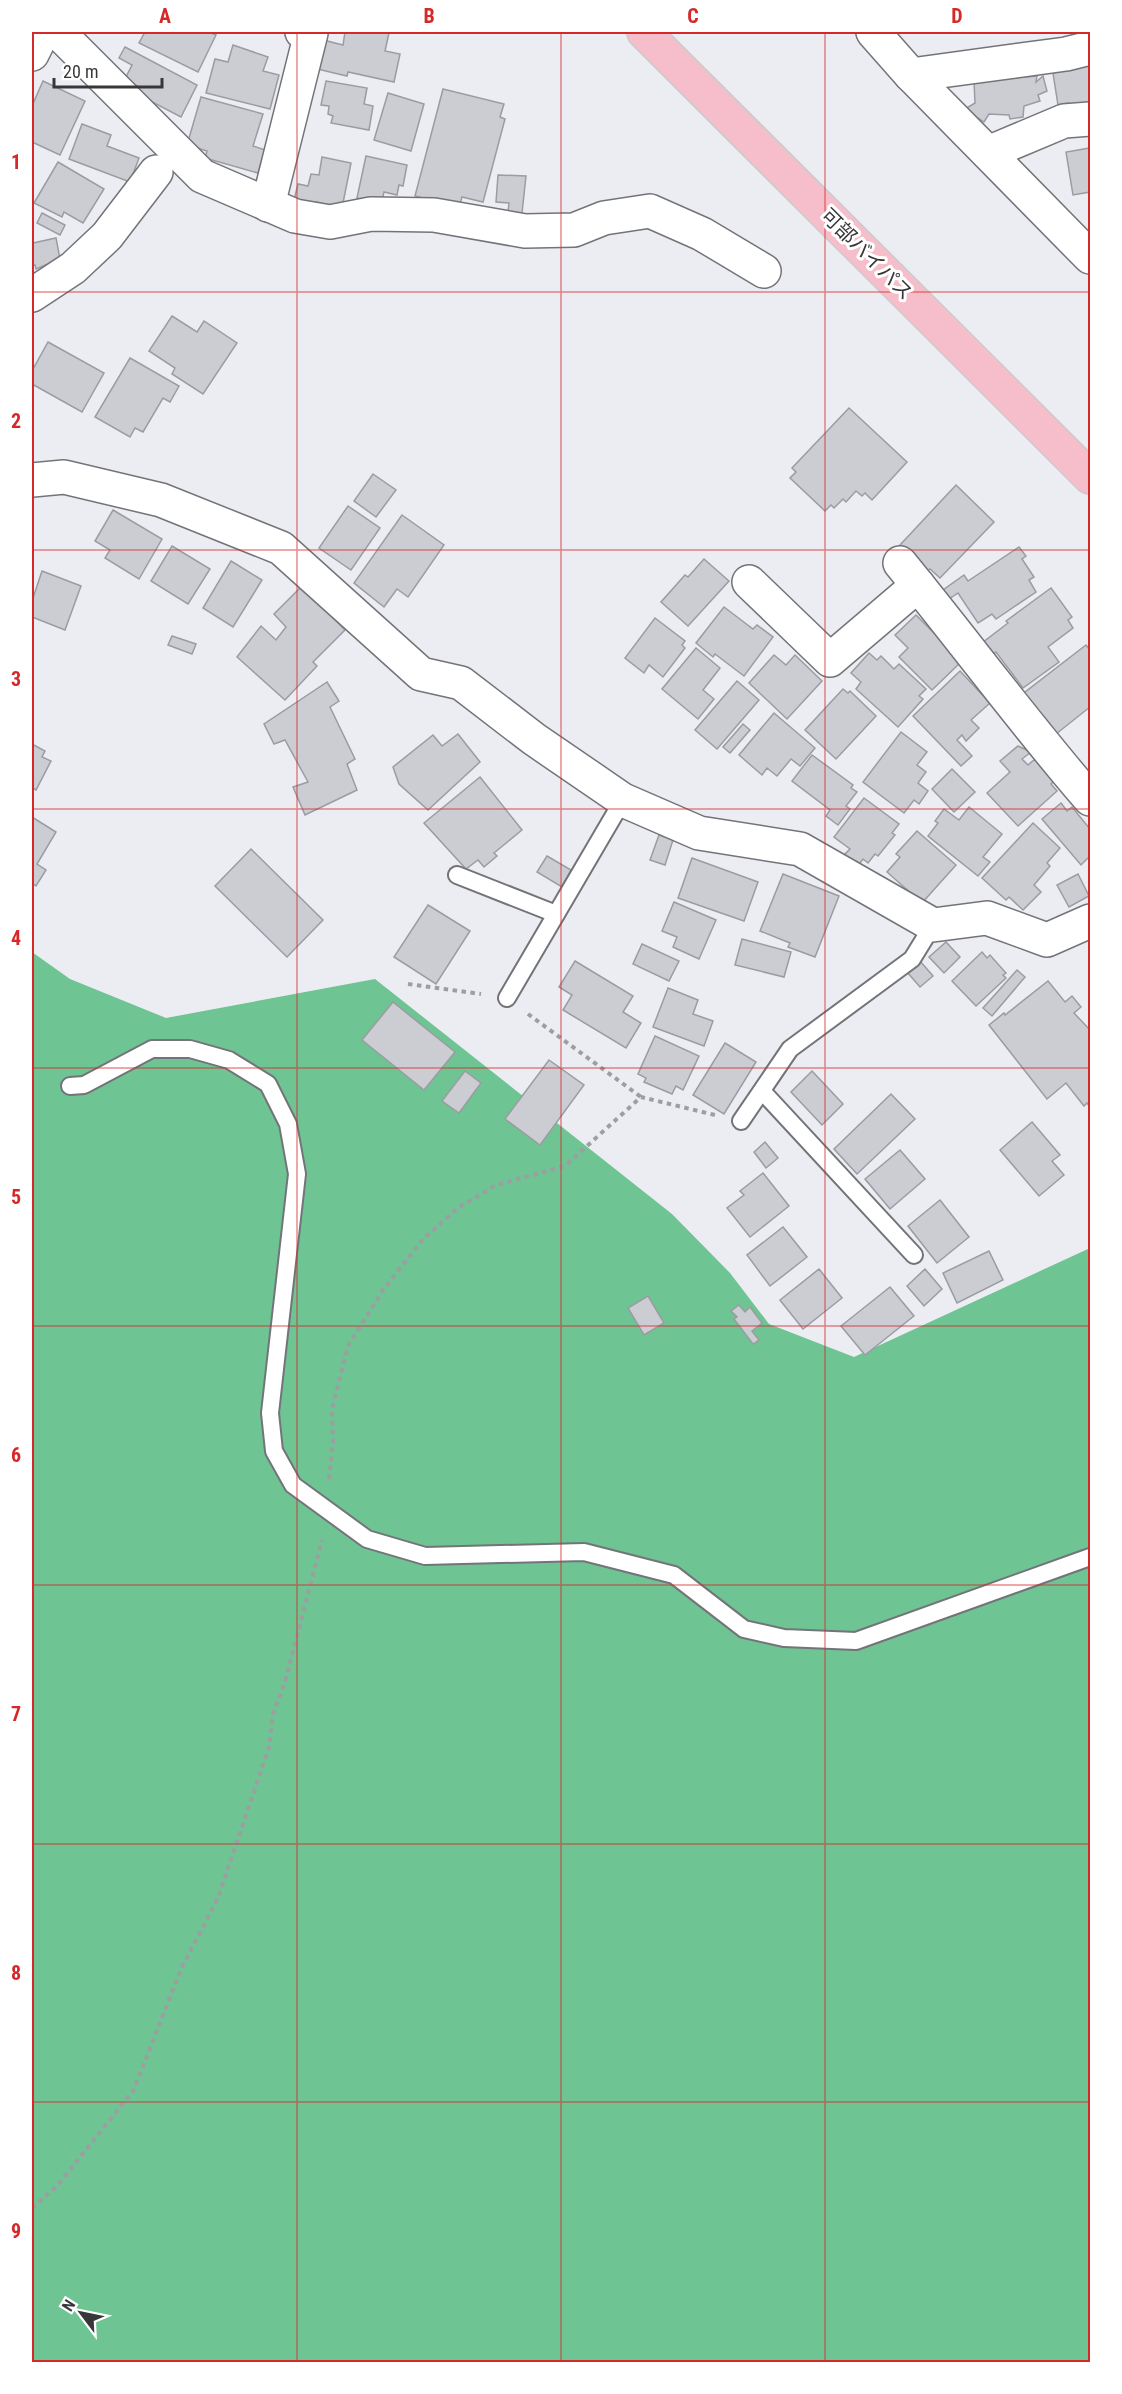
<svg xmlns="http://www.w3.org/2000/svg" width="1122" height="2394" viewBox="0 0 1122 2394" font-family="'Roboto Condensed','Noto Sans JP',sans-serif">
	<rect width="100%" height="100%" fill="#ecedf3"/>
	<path fill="#6ec492" d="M32,952L70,979L166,1018L375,979L672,1214L730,1273L769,1324L854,1357L1090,1248V2362H32Z"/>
	<g fill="#cccdd3" stroke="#9b9ca1" stroke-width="1.5">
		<path d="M145,32H209L216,35L198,72L139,43Z"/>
		<path d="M345,32L389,33L385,51L400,54L394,82L348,72L347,76L317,69L323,40L343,45Z"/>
		<path d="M233,45L268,57L263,71L279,75L270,109L206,93L215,59L228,62Z"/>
		<path d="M125,47L197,85L181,117L135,93L139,87L125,79L132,65L119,58Z"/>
		<path d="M1090,58V105L1069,109L1068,103L1058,105L1053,73L1073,69L1071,61Z"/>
		<path d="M1037,76L1036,82L1043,76L1047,91L1038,95L1040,101L1024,106L1023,117L1010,119L1009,115L989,114L984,122L965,109L975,103L974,81Z"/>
		<path d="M43,81L85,101L60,155L32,142V106Z"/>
		<path d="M326,81L367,88L364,104L373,106L369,130L331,123L333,116L328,114L329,106L321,105Z"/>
		<path d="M443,89L504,104L500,117L505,119L483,202L462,197L459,207L415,196Z"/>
		<path d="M388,93L424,104L411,151L374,140Z"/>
		<path d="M201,97L263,114L253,146L265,150L258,173L205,158L207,151L187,145Z"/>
		<path d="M82,124L111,135L107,146L139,158L130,182L69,159Z"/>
		<path d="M1090,148V192L1073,195L1066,152Z"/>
		<path d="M366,156L407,165L403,186L399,185L397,195L384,192L381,204L357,198Z"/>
		<path d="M322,157L351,163L342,208L316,202L315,208L294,200L298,184L308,186L311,174L319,175Z"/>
		<path d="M58,162L104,189L83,223L64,212L62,217L34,203Z"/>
		<path d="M498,175L526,176L522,213L508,212L509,203L496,202Z"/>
		<path d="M42,213L65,225L60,235L37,223Z"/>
		<path d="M32,226L33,243L56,238L60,259L36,269L35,265L32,266Z"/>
		<path d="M172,316L197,332L204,321L237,343L203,394L172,374L175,368L149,351Z"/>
		<path d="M48,342L104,373L82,412L32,384V371Z"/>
		<path d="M130,358L179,386L170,402L163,398L143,432L135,428L130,437L95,417Z"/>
		<path d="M849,408L907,462L872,500L865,493L862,496L856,491L846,502L843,499L834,508L831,505L825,511L790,478L796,472L792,468Z"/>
		<path d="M373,474L396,490L376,517L354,501Z"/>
		<path d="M956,485L994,522L940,578L930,569L927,571L900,545Z"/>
		<path d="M348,506L380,528L351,570L319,548Z"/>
		<path d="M113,510L162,539L139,579L105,558L110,550L95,541Z"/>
		<path d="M402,515L444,545L408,597L397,589L384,607L354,583Z"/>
		<path d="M172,546L210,569L188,604L151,581Z"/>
		<path d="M1019,547L1026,556L1022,559L1034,577L1029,580L1036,592L996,619L992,614L978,623L958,593L949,599L943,590L964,575L968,581Z"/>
		<path d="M704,559L729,581L688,626L661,602L685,575L688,577Z"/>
		<path d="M231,561L262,580L233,627L203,608Z"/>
		<path d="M42,571L81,586L65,630L32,617V601Z"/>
		<path d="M302,586L345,630L313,662L317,666L285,700L237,657L261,626L276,640L286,627L274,614Z"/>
		<path d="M1051,588L1072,617L1068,620L1073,628L1048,647L1059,662L1023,688L996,652L991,656L982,643L1008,623L1006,621Z"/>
		<path d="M724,607L753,629L757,625L773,637L744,676L715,654L713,657L696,643Z"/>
		<path d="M916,615L962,661L932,690L899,657L908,648L895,635Z"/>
		<path d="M655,618L685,641L682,645L685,648L663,677L649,665L644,673L625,658Z"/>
		<path d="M172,636L196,644L192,654L168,645Z"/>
		<path d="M1086,645L1090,650V707L1056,734L1045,718L1040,721L1020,696Z"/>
		<path d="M696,648L720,668L703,690L714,699L698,719L662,689Z"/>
		<path d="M869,653L877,660L881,656L894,669L899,664L926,689L919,696L923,699L898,727L856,689L861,682L851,673Z"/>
		<path d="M774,655L786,665L795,655L822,681L787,719L749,683Z"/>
		<path d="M960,671L990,703L971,720L979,728L966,741L962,735L957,740L972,756L961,766L913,716Z"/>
		<path d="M737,681L759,700L717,749L695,730Z"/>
		<path d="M327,682L339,701L330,707L355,759L347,764L357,790L305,815L293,787L308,782L285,740L274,744L264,724Z"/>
		<path d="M843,689L848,693L850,691L876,716L836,759L805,730Z"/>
		<path d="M774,713L815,748L800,766L791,759L777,776L767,768L762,775L739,755Z"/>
		<path d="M743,724L750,730L730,753L723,747Z"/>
		<path d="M901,732L927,752L917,765L926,772L918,783L928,791L919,804L914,800L904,813L863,782Z"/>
		<path d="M458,734L480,762L428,810L399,784L393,767L433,735L442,746Z"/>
		<path d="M32,744L45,751L42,757L51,761L36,790L32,787Z"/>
		<path d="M1018,746L1031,752L1022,759L1028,765L1035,759L1054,781L1051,784L1057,791L1018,826L987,793L1010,772L1000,761Z"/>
		<path d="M812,755L853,785L851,788L857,792L846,806L850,809L838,825L826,816L830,810L792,781Z"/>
		<path d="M952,769L975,792L954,812L932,789Z"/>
		<path d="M480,777L522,830L494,853L497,856L484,867L478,860L466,869L424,823Z"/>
		<path d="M864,798L899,824L892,833L895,835L878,856L875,854L868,863L863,859L857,867L843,856L850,849L834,837Z"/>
		<path d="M1061,803L1067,811L1072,807L1090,829V856L1081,865L1042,819Z"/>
		<path d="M969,807L1002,834L983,857L990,862L978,876L928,836L938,823L935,821L944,809L959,820Z"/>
		<path d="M32,817L56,832L37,864L46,870L36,886L32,883Z"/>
		<path d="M1033,823L1060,848L1047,863L1050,866L1034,885L1041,892L1023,910L1009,897L1006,900L982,878Z"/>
		<path d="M917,831L956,865L922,903L887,872L900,857L896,854Z"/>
		<path d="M659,835L673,840L665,865L650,860Z"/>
		<path d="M251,849L323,920L287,957L215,886Z"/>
		<path d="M547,856L571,870L562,887L537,872Z"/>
		<path d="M692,858L758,882L744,921L678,898Z"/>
		<path d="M783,874L839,896L815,957L788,947L790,943L760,931Z"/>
		<path d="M1078,874L1089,896L1069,907L1057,885Z"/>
		<path d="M674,902L716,920L699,959L673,947L677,937L662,931Z"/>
		<path d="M428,905L470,931L436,984L394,957Z"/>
		<path d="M742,939L791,952L784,977L735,965Z"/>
		<path d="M946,942L960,957L944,973L929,957Z"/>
		<path d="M642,944L679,961L669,981L633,964Z"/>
		<path d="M982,952L987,958L990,955L1006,973L1003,975L1006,978L976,1006L952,981Z"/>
		<path d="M575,961L633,996L623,1012L641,1023L626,1048L563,1010L572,995L559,987Z"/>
		<path d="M920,961L933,976L920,987L907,972Z"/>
		<path d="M1017,970L1025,977L992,1016L983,1008Z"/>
		<path d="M1048,981L1065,1002L1072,996L1081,1007L1074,1013L1090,1030V1107L1087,1103L1084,1106L1066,1083L1047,1099L989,1025L1004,1013L1005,1015Z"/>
		<path d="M668,988L698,1000L693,1014L713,1021L704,1046L653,1027Z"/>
		<path d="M393,1002L455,1052L424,1090L362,1040Z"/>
		<path d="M655,1036L699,1056L683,1090L676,1086L672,1094L644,1082L646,1078L638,1074Z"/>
		<path d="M725,1043L756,1062L724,1114L693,1095Z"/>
		<path d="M549,1060L584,1085L540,1145L505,1119Z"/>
		<path d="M465,1071L481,1083L459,1113L442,1101Z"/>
		<path d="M812,1071L843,1104L822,1125L791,1092Z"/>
		<path d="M891,1094L915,1119L857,1174L834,1149Z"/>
		<path d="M1032,1122L1060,1155L1052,1161L1064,1175L1039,1196L1000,1150Z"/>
		<path d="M765,1142L778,1158L766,1168L754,1152Z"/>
		<path d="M900,1150L925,1179L890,1209L865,1179Z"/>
		<path d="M763,1173L789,1206L750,1237L727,1208L744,1195L740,1191Z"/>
		<path d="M940,1200L969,1237L937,1263L908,1226Z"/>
		<path d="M783,1227L807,1257L770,1286L747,1255Z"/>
		<path d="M989,1251L1003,1280L957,1303L943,1273Z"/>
		<path d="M819,1269L842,1298L803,1329L780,1300Z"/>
		<path d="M925,1269L942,1289L924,1306L907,1286Z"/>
		<path d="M890,1287L914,1316L865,1355L841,1326Z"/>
		<path d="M648,1296L664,1323L644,1335L628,1308Z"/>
		<path d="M739,1305L745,1312L750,1307L762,1323L752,1331L759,1340L753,1344L734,1319L737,1317L731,1311Z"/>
	</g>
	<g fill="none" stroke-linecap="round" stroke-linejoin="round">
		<g stroke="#737479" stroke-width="20">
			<g id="service">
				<path d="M457,875L556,914"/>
				<path d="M507,998L623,800"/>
				<path d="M70,1086L84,1085L152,1049H190L229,1060L268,1084L288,1124L297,1174L270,1413L274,1451L293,1485L367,1539L425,1556L584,1552L674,1575L744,1629L784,1638L856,1641L1090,1557"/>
				<path d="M762,1091L914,1255"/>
				<path d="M741,1121L790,1049L912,959L933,925"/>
			</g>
		</g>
		<g stroke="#737479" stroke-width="36">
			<g id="minor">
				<path d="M58,32L202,176L295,216L330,222L371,214L434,215L525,231L574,230L604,218L650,211L702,234L764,271"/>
				<path d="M873,32L911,75L1090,257"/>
				<path d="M32,54L43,32"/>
				<path d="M911,75L1066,54L1090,48"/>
				<path d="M988,153L1064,121L1090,119"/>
				<path d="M268,205L311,33L302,32"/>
				<path d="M32,295L73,268L107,236L156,172"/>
				<path d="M32,480L64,477L161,500L281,548L421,674L461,683L534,739L623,800L699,833L800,849L933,925L987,918L1047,940L1090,921"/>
				<path d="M900,563C964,641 1024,723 1090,799"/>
				<path d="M749,582L830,660L918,585"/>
			</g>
		</g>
		<g stroke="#cbcbcc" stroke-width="36">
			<path id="trunk" d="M644,32L1090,477"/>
		</g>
		<g stroke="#9d9da2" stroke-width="4" stroke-dasharray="4.5 4.5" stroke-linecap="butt">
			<path d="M408,984L481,994"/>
			<path d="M528,1014L641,1097"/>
			<path d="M329,1479L333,1441L332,1409L348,1346L383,1290L423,1239L458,1208L496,1185L565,1166L641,1097L715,1115"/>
			<path d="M32,2208L57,2186L133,2091L182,1967L218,1898L269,1747L273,1714L285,1682L322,1540"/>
		</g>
		<use href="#service" stroke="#fff" stroke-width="16"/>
		<use href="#minor" stroke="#fff" stroke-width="33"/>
		<use href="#trunk" stroke="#f6beca" stroke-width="33"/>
	</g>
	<path fill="none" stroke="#d62828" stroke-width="1.5" stroke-opacity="0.55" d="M297,32V2362M561,32V2362M825,32V2362M32,292H1090M32,550H1090M32,809H1090M32,1068H1090M32,1326H1090M32,1585H1090M32,1844H1090M32,2102H1090"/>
	<g text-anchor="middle" stroke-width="6" stroke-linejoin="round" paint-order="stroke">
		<g font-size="20" fill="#37373a" stroke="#fff">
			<text transform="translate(867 254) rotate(45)" y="7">可部バイパス</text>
		</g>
	</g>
	<rect width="1122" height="2394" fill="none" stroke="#ffffff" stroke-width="66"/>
	<g transform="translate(81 2313) rotate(302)" stroke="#ffffff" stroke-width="4.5" paint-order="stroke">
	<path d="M0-4.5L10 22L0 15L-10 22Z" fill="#37373a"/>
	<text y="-9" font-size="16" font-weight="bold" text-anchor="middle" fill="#37373a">N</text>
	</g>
	<path d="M54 78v9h108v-9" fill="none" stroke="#37373a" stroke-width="3"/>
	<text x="63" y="78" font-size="18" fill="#37373a" stroke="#ffffff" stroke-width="4.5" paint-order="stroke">20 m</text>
	<rect x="33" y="33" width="1056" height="2328" fill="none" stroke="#d62828" stroke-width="2"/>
	<g font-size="20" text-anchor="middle" font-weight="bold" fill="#d62828">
		<text x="165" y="23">A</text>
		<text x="429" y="23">B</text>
		<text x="693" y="23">C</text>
		<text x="957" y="23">D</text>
		<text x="16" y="169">1</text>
		<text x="16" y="428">2</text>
		<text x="16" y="686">3</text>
		<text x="16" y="945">4</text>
		<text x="16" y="1204">5</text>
		<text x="16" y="1462">6</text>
		<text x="16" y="1721">7</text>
		<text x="16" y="1980">8</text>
		<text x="16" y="2238">9</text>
	</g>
</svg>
